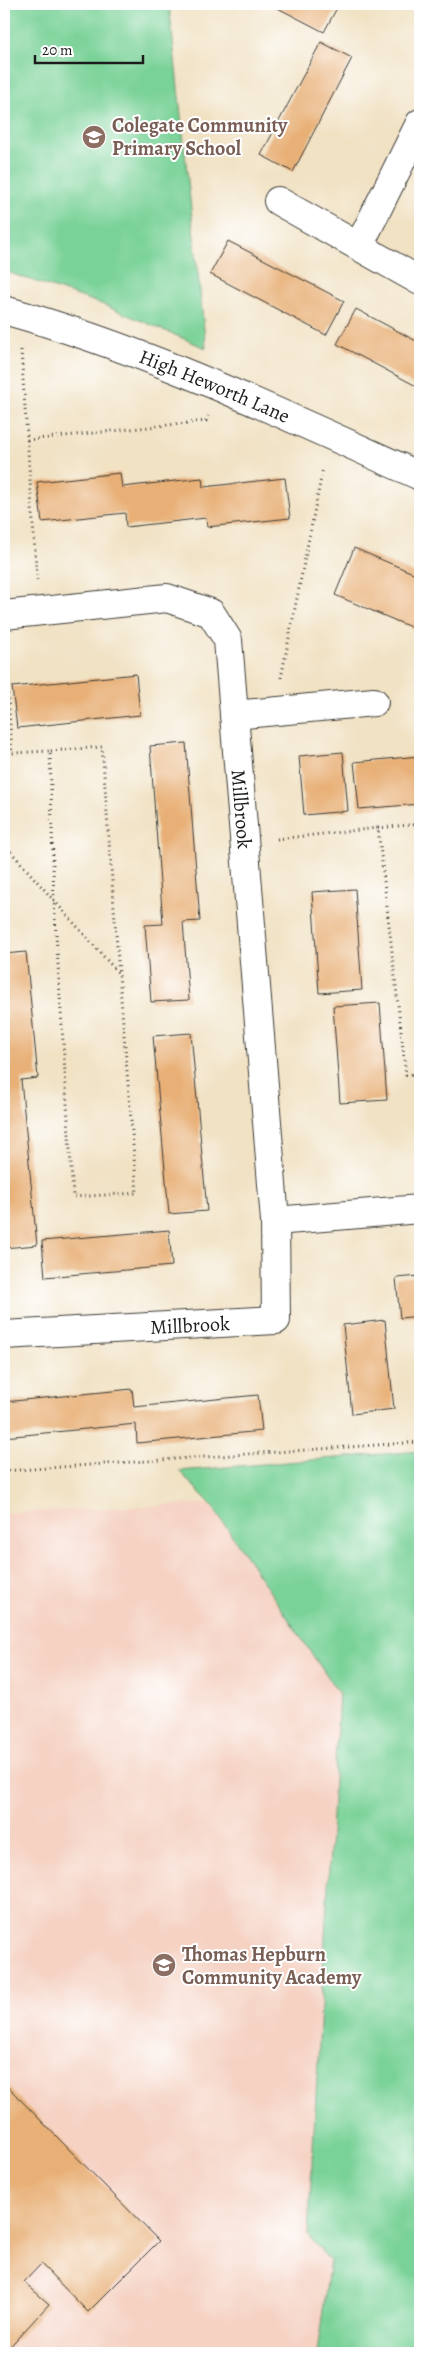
<svg xmlns="http://www.w3.org/2000/svg" width="424" height="2357" viewBox="0 0 424 2357" font-family="Alegreya,serif">
	<rect width="100%" height="100%" fill="#fff"/>
	<filter id="ink" filterUnits="userSpaceOnUse"><feTurbulence type="fractalNoise" baseFrequency=".02" numOctaves="2"/><feDisplacementMap in="SourceGraphic" scale="10" xChannelSelector="R" yChannelSelector="G"/><feConvolveMatrix kernelMatrix="1 2 1 2 8 2 1 2 1" color-interpolation-filters="sRGB"/></filter>
	<filter id="wash" filterUnits="userSpaceOnUse"><feTurbulence type="fractalNoise" baseFrequency=".0096" numOctaves="4" result="noise"/><feDisplacementMap in="SourceGraphic" scale="20" xChannelSelector="R" yChannelSelector="G"/><feGaussianBlur stdDeviation="1.12" result="paint"/><feColorMatrix in="noise" values="0 0 0 0 0 0 0 0 0 0 0 0 0 0 0 0 0 1.4 0 .05"/><feComposite in="paint" operator="in"/></filter>
	<g filter="url(#wash)">
		<rect width="100%" height="100%" fill="#f1e2c4"/>
		<path fill="#f5d2c2" d="M210,1503L339,1694L308,2235L330,2261L317,2353H4V1513Z"/>
		<g fill="#79d297" stroke="#4a775a">
			<path d="M4,4H169L206,348L99,303L4,271Z"/>
			<path d="M420,1451V2353H317L330,2261L308,2235L339,1694L210,1503L179,1471Z"/>
		</g>
		<g id="blocks">
			<g fill="#e8b077">
				<path d="M270,4H339L324,32Z"/>
				<path d="M321,42L352,58L293,172L261,155Z"/>
				<path d="M228,241L344,301L326,335L210,274Z"/>
				<path d="M356,309L420,343V388L337,344Z"/>
				<path d="M120,473L122,487L202,478L203,487L285,478L290,518L207,527L206,518L126,527L125,513L42,522L37,482Z"/>
				<path d="M354,548L420,576V631L335,595Z"/>
				<path d="M136,674L140,715L17,728L12,687Z"/>
				<path d="M186,743L200,921L183,922L189,1000L151,1002L145,925L163,924L150,746Z"/>
				<path d="M343,752L348,811L304,815L299,756Z"/>
				<path d="M420,756V804L359,809L354,762Z"/>
				<path d="M355,889L362,990L319,993L312,892Z"/>
				<path d="M26,952L38,1078L21,1080L37,1245L4,1248V954Z"/>
				<path d="M380,1003L387,1100L340,1103L333,1006Z"/>
				<path d="M191,1033L207,1211L169,1214L153,1036Z"/>
				<path d="M169,1230L172,1266L45,1277L42,1241Z"/>
				<path d="M420,1276V1316L400,1318L396,1278Z"/>
				<path d="M385,1320L394,1409L352,1414L343,1325Z"/>
				<path d="M132,1389L134,1407L258,1395L262,1431L137,1443L136,1424L4,1437V1402Z"/>
				<path d="M7,2086L159,2241L88,2312L41,2264L24,2282L49,2304L4,2353V2088Z"/>
			</g>
		</g>
	</g>
	<g filter="url(#ink)">
		<use href="#blocks" fill-opacity="0" stroke="#3c3a35" stroke-width="1"/>
		<g fill="none" stroke-linecap="round" stroke-linejoin="round">
			<g stroke="#3c3a35" stroke-width="30">
				<g id="minor">
					<path d="M278,201L420,281"/>
					<path d="M359,246L420,123"/>
					<path id="s1" d="M4,310C148,350 284,415 420,476"/>
					<path id="s2" d="M4,615L167,598L211,613L228,640L275,1221L276,1320L4,1335"/>
					<path d="M234,715L374,702"/>
					<path d="M275,1221L420,1209"/>
				</g>
			</g>
			<g stroke="#3c3a35" stroke-width="3" stroke-dasharray="1 4" stroke-linecap="butt">
				<path d="M21,350L37,580"/>
				<path d="M27,440L206,421L208,416"/>
				<path d="M4,655H5L12,753L50,751"/>
				<path d="M281,678L323,468"/>
				<path d="M378,828L420,824"/>
				<path d="M277,839L378,828L406,1075L420,1074"/>
				<path d="M4,844L5,845L119,974L137,1193L73,1197L54,902L50,751L102,747L119,974"/>
				<path d="M4,1471L420,1442"/>
			</g>
			<use href="#minor" stroke="#fff" stroke-width="28"/>
		</g>
	</g>
	<defs>
		<g id="school-disc" transform="scale(1.25)"><circle r="9.5" fill="#8d6e63" stroke="#fff"/><path d="M0-5L7-2L0 1L-7-2ZM-4 1L0 2.5L4 1V4Q0 6-4 4Z" fill="#fff"/></g>
	</defs>
	<g fill-rule="evenodd">
		<use href="#school-disc" x="94" y="137"/>
		<use href="#school-disc" x="164" y="1965"/>
	</g>
	<g text-anchor="middle" stroke-width="4" stroke-linejoin="round" paint-order="stroke">
		<g font-size="20" font-weight="bold" fill="#785e54" stroke="#fff" text-anchor="start">
			<text x="112" y="132">Colegate Community<tspan x="112" dy="23">Primary School</tspan></text>
			<text x="182" y="1961">Thomas Hepburn<tspan x="182" dy="23">Community Academy</tspan></text>
		</g>
		<g font-size="20" fill="#1c1c1c" stroke="#fff">
			<text dy="7" stroke="none"><textPath href="#s1" startOffset="224">High Heworth Lane</textPath></text>
			<text dy="7" stroke="none"><textPath href="#s2" startOffset="412">Millbrook</textPath></text>
			<text transform="translate(190 1325) rotate(-3)" y="7">Millbrook</text>
		</g>
	</g>
	<rect width="424" height="2357" fill="none" stroke="#fff" stroke-width="20"/>
	<path d="M35 55v8h108v-8" fill="none" stroke="#1c1c1c" stroke-width="2.5"/>
	<text x="42" y="55" font-size="15" fill="#1c1c1c" stroke="#ffffff" stroke-width="4" paint-order="stroke">20 m</text>
</svg>
